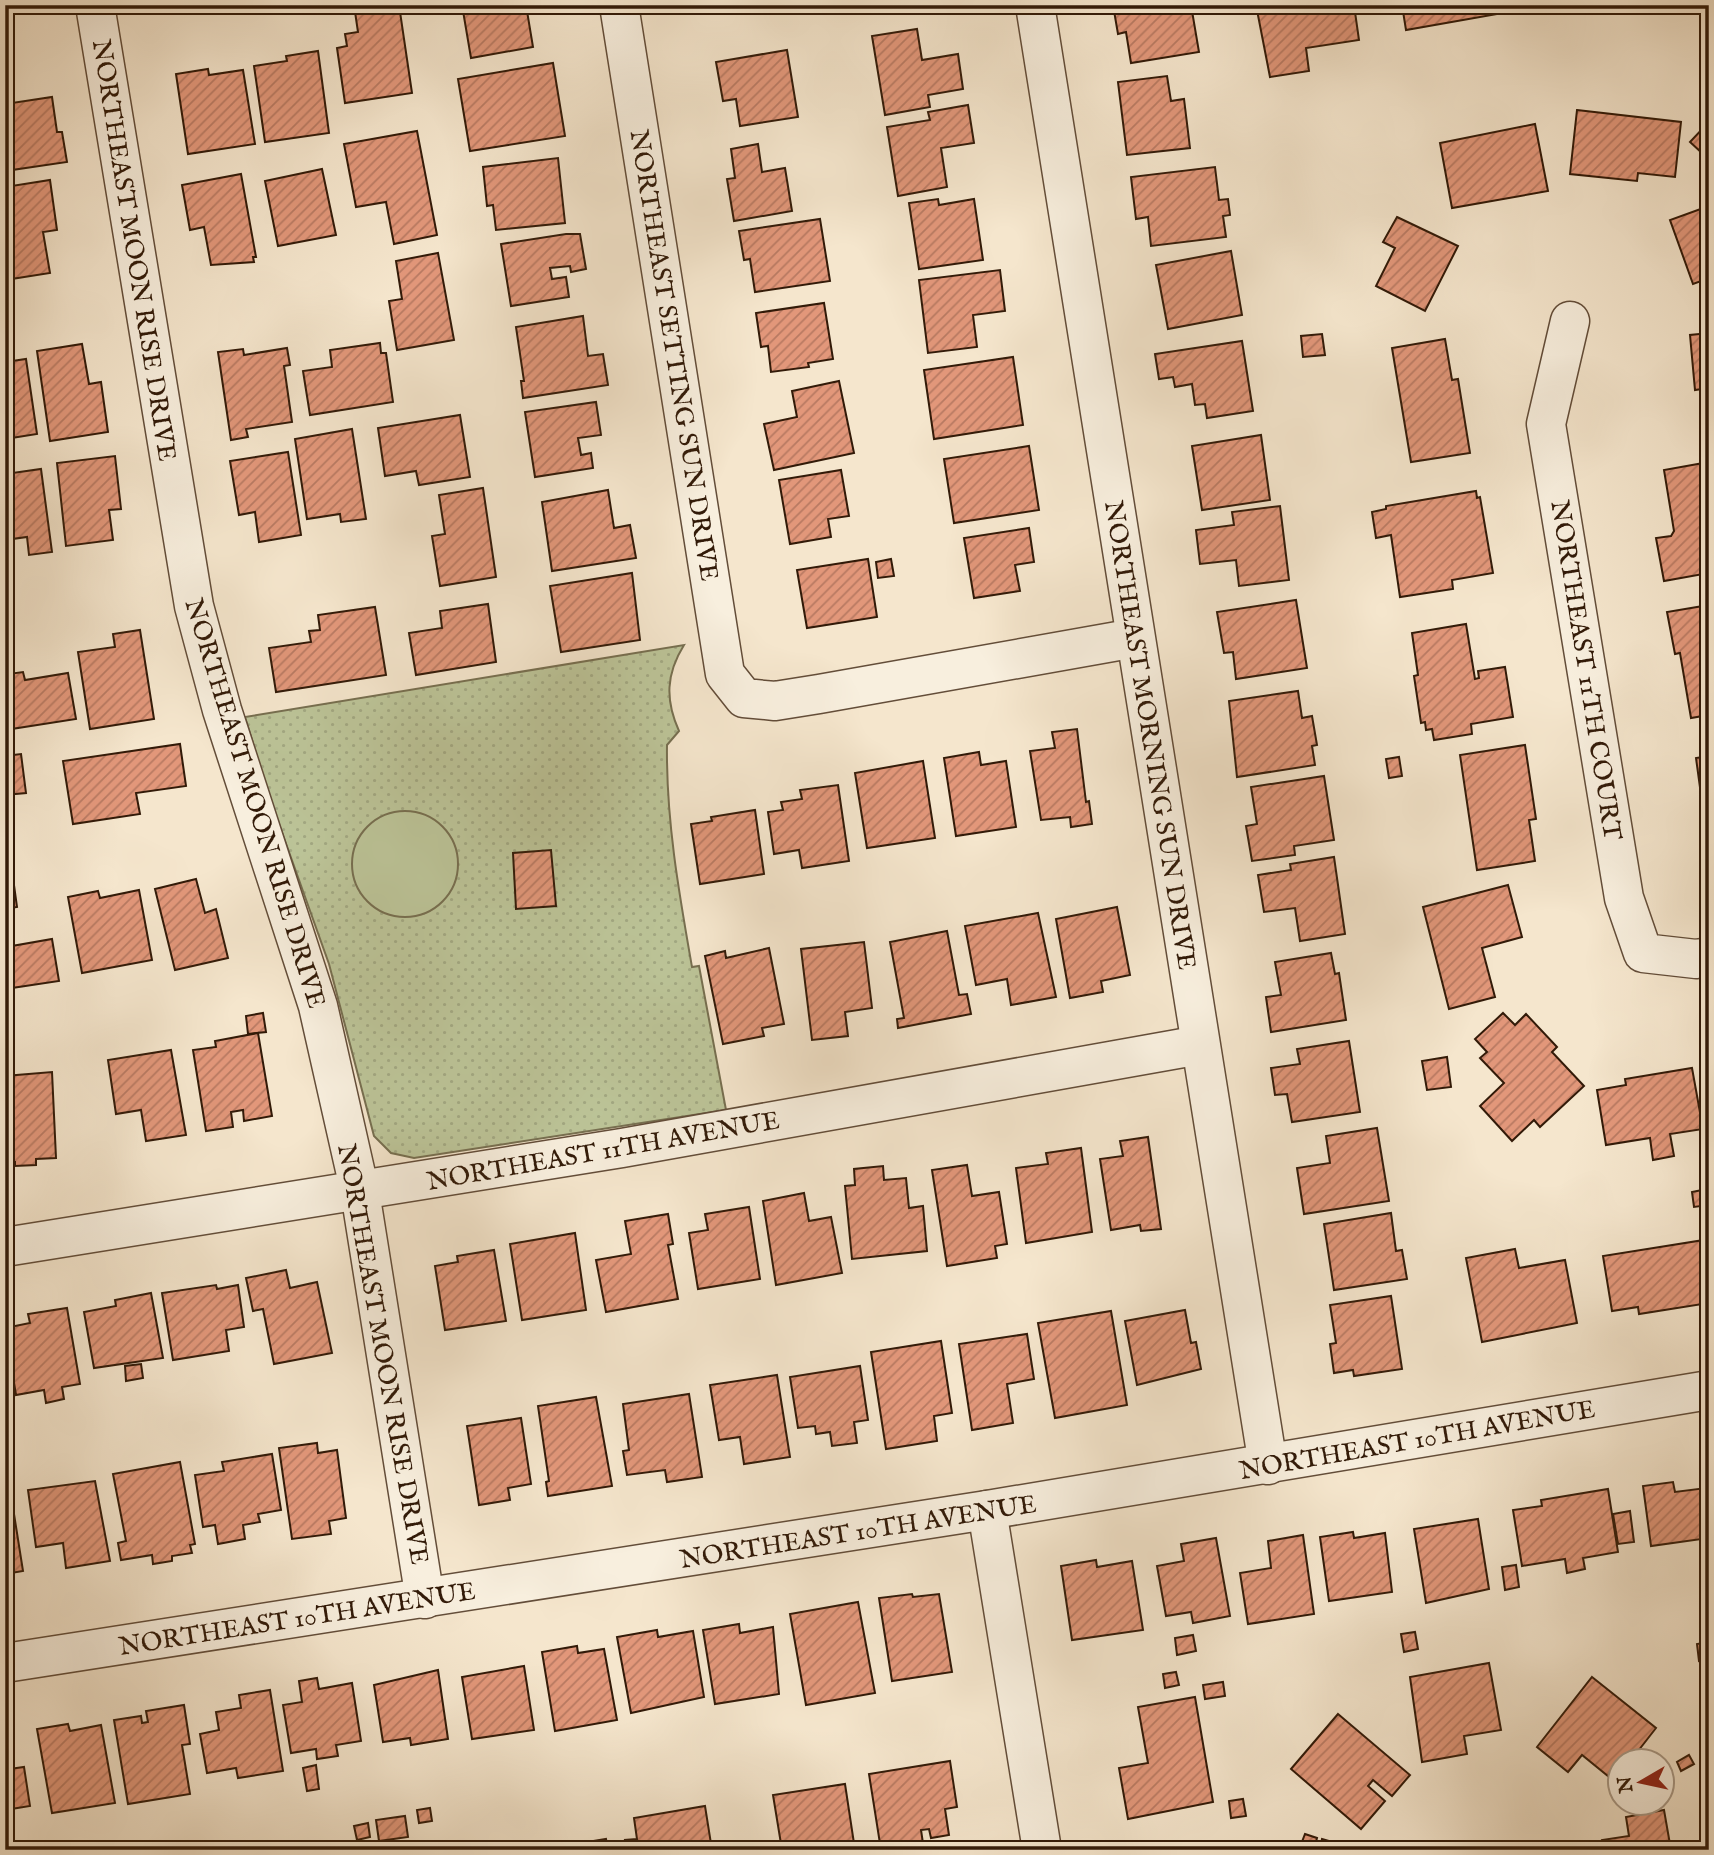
<svg xmlns="http://www.w3.org/2000/svg" width="1714" height="1855" viewBox="0 0 1714 1855" font-family="'IM FELL English',serif">
	<defs>
		<pattern id="green-dots" width="8" height="8" patternUnits="userSpaceOnUse" patternTransform="scale(1.75)"><rect width="8" height="8" fill="#bcc498"/><path d="M2 2h.1M6 6h.1" fill="none" stroke="#a2a882" stroke-width="1.8" stroke-linecap="round"/></pattern>
		<pattern id="building-hatch" width="6" height="6" patternUnits="userSpaceOnUse" patternTransform="scale(1.75)"><rect width="6" height="6" fill="#e2977a"/><path d="M-1 1l2-2M0 6l6-6M5 7l2-2" fill="none" stroke="#b87a62"/></pattern>
	</defs>
	<rect width="100%" height="100%" fill="#f5e6cd"/>
	<filter id="stains"><feTurbulence type="fractalNoise" baseFrequency=".00286" numOctaves="4"/><feColorMatrix values="0 0 0 0 .2 0 0 0 0 .09 0 0 0 0 .02 0 0 0 .5 -.17"/></filter>
	<radialGradient id="worn" r=".72"><stop offset=".6" stop-color="#630" stop-opacity="0"/><stop offset="1" stop-color="#630" stop-opacity=".3"/></radialGradient>
	<path fill="url(#green-dots)" stroke="#776f50" stroke-width="2" d="M684,645C666,674 665,700 679,731L667,745C666,820 679,893 692,967L699,966L726,1110L414,1158L391,1153L374,1136L329,964L269,796L245,717Z"/>
	<circle fill="#bcc498" stroke="#776f50" stroke-width="2" cx="405" cy="864" r="53"/>
	<g fill="url(#building-hatch)" stroke="#321a08" stroke-width="2">
		<path d="M5,5H41V6L5,12Z"/>
		<path d="M354,5H399L412,93L345,103L337,48L347,46L345,34L358,32Z"/>
		<path d="M462,5H526L533,47L471,58Z"/>
		<path d="M1113,5H1191L1199,52L1131,63L1126,32L1118,34Z"/>
		<path d="M1256,5H1354L1359,40L1306,48L1309,71L1270,77Z"/>
		<path d="M1402,5H1502L1503,13L1406,30Z"/>
		<path d="M917,29L922,60L958,54L963,89L928,95L930,107L885,115L872,36Z"/>
		<path d="M787,50L798,117L740,126L736,99L723,101L716,62Z"/>
		<path d="M318,51L329,133L265,142L254,66L287,61L286,56Z"/>
		<path d="M553,63L565,136L470,151L458,79Z"/>
		<path d="M208,69L209,75L243,70L255,144L188,154L176,74Z"/>
		<path d="M1167,76L1171,101L1184,99L1190,148L1127,155L1118,82Z"/>
		<path d="M52,97L57,132H62L67,162L5,171V104Z"/>
		<path d="M968,105L974,143L941,148L947,187L898,196L887,127L930,120L928,112Z"/>
		<path d="M1577,110L1681,122L1675,177L1638,173L1637,181L1570,174Z"/>
		<path d="M1535,124L1548,191L1452,208L1440,143Z"/>
		<path d="M1705,126L1709,129V146L1702,153L1690,142Z"/>
		<path d="M417,131L437,235L394,244L386,202L356,207L344,144Z"/>
		<path d="M758,144L762,172L785,168L792,211L734,221L727,179L735,178L731,149Z"/>
		<path d="M558,158L565,223L496,230L493,205L487,206L483,167Z"/>
		<path d="M1215,167L1219,200L1228,199L1230,215L1223,216L1226,237L1151,246L1148,217L1136,219L1131,177Z"/>
		<path d="M322,169L336,235L278,246L265,181Z"/>
		<path d="M241,174L256,257H253L254,262L211,265L204,227L190,230L182,185Z"/>
		<path d="M50,180L57,230L43,232L50,273L5,280V187Z"/>
		<path d="M938,199L939,205L974,199L983,260L919,269L909,203Z"/>
		<path d="M1709,206V301L1701,281L1693,284L1670,220Z"/>
		<path d="M1397,217L1458,246L1425,311L1376,286L1395,248L1383,242Z"/>
		<path d="M820,219L830,281L755,292L750,259L744,260L739,231Z"/>
		<path d="M566,234H580L586,269L571,272L570,266L550,268L552,279L566,277L569,297L511,306L501,244Z"/>
		<path d="M1231,251L1242,315L1168,329L1156,265Z"/>
		<path d="M438,253L454,340L397,350L389,301L402,299L396,261Z"/>
		<path d="M1000,270L1005,311L973,315L977,347L928,353L919,280Z"/>
		<path d="M824,303L833,359L808,363L809,367L771,372L768,346L761,347L756,313Z"/>
		<path d="M583,316L588,356L603,354L608,385L523,398L521,381H524L516,327Z"/>
		<path d="M1709,333V388L1695,390L1690,335Z"/>
		<path d="M1322,334L1325,355L1303,357L1301,336Z"/>
		<path d="M1445,339L1452,380L1458,379L1470,453L1411,462L1392,348Z"/>
		<path d="M1242,341L1253,411L1207,418L1205,404L1195,405L1192,384L1175,387L1173,377L1159,379L1155,354Z"/>
		<path d="M380,343L381,353H386L393,402L310,415L303,371L332,367L330,350Z"/>
		<path d="M82,344L89,384L101,382L108,432L50,441L37,351Z"/>
		<path d="M287,348L290,365L284,366L292,422L246,429L248,437L231,440L218,352L243,349L244,355Z"/>
		<path d="M1013,357L1023,425L934,439L924,370Z"/>
		<path d="M26,359L37,434L5,439V362Z"/>
		<path d="M839,381L854,453L774,470L764,424L797,417L792,391Z"/>
		<path d="M596,402L601,435L578,438L581,455L591,453L593,468L535,477L525,412Z"/>
		<path d="M460,415L470,477L419,485L416,471L385,476L378,428Z"/>
		<path d="M352,429L366,519L341,522L340,514L307,519L295,439Z"/>
		<path d="M1261,435L1270,500L1202,510L1192,446Z"/>
		<path d="M1029,446L1039,510L954,523L944,459Z"/>
		<path d="M288,452L301,535L259,542L255,512L239,515L230,461Z"/>
		<path d="M115,456L121,509L109,510L113,540L66,546L57,463Z"/>
		<path d="M1709,462V573L1664,581L1656,538L1671,536L1674,531L1664,470Z"/>
		<path d="M41,469L52,552L29,555L27,537L5,540V474Z"/>
		<path d="M841,470L849,516L828,519L831,537L790,544L779,480Z"/>
		<path d="M483,488L496,577L440,586L432,536L445,534L439,495Z"/>
		<path d="M608,490L614,528L630,525L636,558L552,571L542,502Z"/>
		<path d="M1476,491L1477,498L1480,497L1493,573L1452,580L1453,589L1400,597L1391,535L1376,538L1372,512L1386,509V506Z"/>
		<path d="M1280,506L1289,580L1239,586L1236,560L1200,564L1196,530L1234,525L1232,512Z"/>
		<path d="M1029,528L1034,562L1015,565L1020,591L974,598L964,538Z"/>
		<path d="M868,559L877,617L807,628L797,570Z"/>
		<path d="M891,559L894,576L878,578L876,562Z"/>
		<path d="M632,573L640,640L561,652L550,586Z"/>
		<path d="M1296,600L1307,668L1236,679L1233,652L1224,653L1217,612Z"/>
		<path d="M488,604L496,662L416,675L409,633L442,628L440,611Z"/>
		<path d="M1709,605V715L1691,718L1680,653L1675,654L1667,612Z"/>
		<path d="M375,607L386,675L276,692L269,648L311,642L309,631L320,630L318,615Z"/>
		<path d="M1466,624L1475,679L1479,678L1478,671L1505,667L1513,717L1471,724L1472,734L1434,740L1432,729L1426,730L1425,722L1421,723L1414,676L1418,675L1412,633Z"/>
		<path d="M140,630L154,719L90,729L78,652L115,647L113,634Z"/>
		<path d="M5,660L9,674L23,672L25,680L68,673L76,719L5,730Z"/>
		<path d="M1298,691L1302,718L1312,716L1317,745L1312,746L1315,765L1237,777L1229,701Z"/>
		<path d="M1077,729L1086,802L1089,801L1092,824L1071,827L1070,817L1041,820L1030,751L1055,748L1052,732Z"/>
		<path d="M180,744L186,786L136,793L140,814L73,824L63,761Z"/>
		<path d="M1525,745L1536,819L1529,820L1535,861L1477,870L1460,755Z"/>
		<path d="M979,752L981,765L1006,761L1016,827L956,836L944,758Z"/>
		<path d="M21,754L26,793L5,795V756Z"/>
		<path d="M1709,756V839H1707L1696,758Z"/>
		<path d="M1399,757L1402,776L1389,778L1386,759Z"/>
		<path d="M923,761L935,838L867,848L855,773Z"/>
		<path d="M1324,776L1334,840L1294,846L1295,855L1252,861L1246,826L1257,824L1251,787Z"/>
		<path d="M838,785L849,861L802,868L799,850L774,854L768,812L783,810L781,802L802,799L800,790Z"/>
		<path d="M755,810L764,874L700,884L691,824L712,821L711,817Z"/>
		<path d="M551,850L556,906L516,909L513,853Z"/>
		<path d="M1334,857L1345,934L1300,941L1295,908L1264,912L1258,875L1291,870L1290,864Z"/>
		<path d="M13,878L17,907L5,909V879Z"/>
		<path d="M196,879L205,913L216,909L228,958L175,970L155,889Z"/>
		<path d="M1508,885L1522,937L1482,948L1495,997L1449,1009L1423,907Z"/>
		<path d="M139,890L152,960L82,973L68,897L98,891L100,898Z"/>
		<path d="M1117,907L1130,975L1101,981L1103,992L1070,998L1056,919Z"/>
		<path d="M1038,913L1056,997L1011,1005L1007,979L976,985L965,926Z"/>
		<path d="M947,931L959,995L967,994L971,1014L898,1028L897,1019L904,1018L890,942Z"/>
		<path d="M5,939L6,947L52,939L59,981L5,989Z"/>
		<path d="M864,942L872,1008L845,1012L848,1036L812,1040L801,949Z"/>
		<path d="M769,948L784,1024L762,1028L764,1036L723,1044L705,956L725,951L726,958Z"/>
		<path d="M1331,953L1335,974L1339,973L1346,1020L1271,1032L1266,997L1281,995L1275,962Z"/>
		<path d="M263,1013L266,1032L248,1034L246,1016Z"/>
		<path d="M1503,1013L1515,1025L1526,1014L1557,1047L1552,1052L1584,1086L1540,1127L1534,1120L1512,1141L1480,1106L1504,1083L1480,1058L1487,1052L1475,1039Z"/>
		<path d="M258,1033L272,1116L244,1121L243,1110L231,1112L233,1127L206,1131L193,1050L216,1047L215,1041Z"/>
		<path d="M1349,1041L1360,1112L1292,1122L1287,1094L1275,1095L1271,1068L1300,1064L1297,1049Z"/>
		<path d="M171,1050L186,1135L146,1141L141,1110L116,1114L108,1060Z"/>
		<path d="M1447,1057L1451,1087L1427,1090L1422,1061Z"/>
		<path d="M1692,1068L1703,1129L1670,1134L1674,1156L1653,1160L1650,1138L1606,1145L1597,1090L1626,1085L1625,1079Z"/>
		<path d="M52,1072L56,1158L36,1159V1165L15,1166V1162L5,1163V1076Z"/>
		<path d="M1377,1128L1389,1201L1304,1214L1297,1168L1330,1163L1326,1136Z"/>
		<path d="M1148,1137L1161,1229L1141,1231L1140,1225L1111,1230L1100,1159L1123,1156L1120,1141Z"/>
		<path d="M1081,1148L1092,1232L1026,1243L1016,1168L1048,1164L1046,1153Z"/>
		<path d="M1709,1157V1175L1704,1176L1701,1158Z"/>
		<path d="M967,1165L972,1196L999,1192L1007,1244L995,1246L997,1258L947,1266L932,1170Z"/>
		<path d="M883,1166L884,1180L906,1178L909,1208L923,1206L927,1251L852,1259L845,1186L855,1185L854,1169Z"/>
		<path d="M1707,1189L1709,1205L1694,1207L1692,1192Z"/>
		<path d="M804,1193L809,1221L831,1217L842,1273L776,1285L763,1201Z"/>
		<path d="M749,1207L760,1279L698,1289L689,1233L708,1230L705,1214Z"/>
		<path d="M1391,1213L1396,1251L1402,1250L1407,1279L1334,1290L1324,1224Z"/>
		<path d="M668,1214L673,1244L668,1245L678,1299L606,1312L596,1260L631,1254L625,1221Z"/>
		<path d="M575,1233L586,1310L522,1320L510,1244Z"/>
		<path d="M1704,1240L1709,1271V1303L1639,1314L1638,1307L1612,1311L1603,1256Z"/>
		<path d="M1515,1249L1519,1268L1565,1260L1577,1323L1482,1342L1466,1258Z"/>
		<path d="M494,1250L506,1321L445,1330L435,1266L458,1262L457,1256Z"/>
		<path d="M286,1270L290,1288L317,1282L332,1353L274,1364L263,1309L253,1311L246,1278Z"/>
		<path d="M216,1285L217,1289L238,1285L244,1327L226,1330L229,1351L173,1360L162,1293Z"/>
		<path d="M151,1293L163,1358L94,1368L84,1312L116,1306L115,1300Z"/>
		<path d="M1391,1296L1402,1369L1354,1376L1353,1370L1334,1373L1330,1344L1336,1343L1330,1305Z"/>
		<path d="M67,1308L80,1384L62,1387L64,1399L46,1403L44,1390L16,1395L5,1328L30,1323L28,1314Z"/>
		<path d="M1185,1310L1191,1343L1196,1342L1201,1369L1137,1385L1125,1321Z"/>
		<path d="M1111,1311L1127,1405L1055,1418L1038,1323Z"/>
		<path d="M1027,1334L1034,1379L1007,1384L1013,1423L972,1430L959,1344Z"/>
		<path d="M941,1341L952,1413L934,1416L937,1441L886,1449L871,1352Z"/>
		<path d="M141,1364L143,1378L126,1381L125,1366Z"/>
		<path d="M860,1366L868,1420L854,1422L857,1443L832,1446L830,1432L816,1434L815,1426L798,1428L790,1377Z"/>
		<path d="M777,1375L790,1457L744,1464L740,1437L719,1440L710,1385Z"/>
		<path d="M689,1394L702,1477L667,1482L665,1470L627,1475L623,1451L629,1450L623,1404Z"/>
		<path d="M596,1397L612,1486L548,1496L546,1482L549,1481L538,1406Z"/>
		<path d="M521,1418L531,1484L508,1488L510,1500L479,1505L467,1426Z"/>
		<path d="M317,1443L318,1453L337,1450L346,1518L329,1521L331,1534L292,1539L279,1448Z"/>
		<path d="M272,1454L281,1510L258,1514L260,1522L243,1525L245,1539L218,1544L215,1525L203,1527L195,1475L224,1471L222,1462Z"/>
		<path d="M180,1462L195,1544L190,1545L192,1553L172,1556V1561L153,1564L152,1555L121,1560L118,1543L126,1541L113,1474Z"/>
		<path d="M1704,1474H1709V1538L1651,1546L1643,1486L1673,1482L1675,1492L1707,1488Z"/>
		<path d="M95,1481L110,1561L66,1568L63,1543L36,1547L28,1490Z"/>
		<path d="M1608,1489L1618,1552L1583,1558L1585,1569L1567,1573L1565,1559L1522,1566L1513,1510L1542,1506L1541,1500Z"/>
		<path d="M5,1495H11L23,1571L5,1574Z"/>
		<path d="M1630,1511L1634,1542L1618,1544L1613,1514Z"/>
		<path d="M1478,1519L1489,1589L1426,1603L1414,1529Z"/>
		<path d="M1353,1532L1354,1538L1385,1533L1392,1592L1329,1601L1320,1537Z"/>
		<path d="M1303,1535L1314,1614L1248,1624L1240,1573L1271,1568L1268,1541Z"/>
		<path d="M1216,1538L1230,1616L1193,1623L1191,1612L1166,1616L1157,1566L1184,1561L1181,1544Z"/>
		<path d="M1096,1560L1097,1567L1132,1561L1143,1630L1072,1640L1061,1566Z"/>
		<path d="M1516,1565L1519,1587L1505,1590L1502,1567Z"/>
		<path d="M912,1594L913,1597L939,1594L952,1672L892,1681L879,1598Z"/>
		<path d="M858,1602L875,1693L806,1705L790,1614Z"/>
		<path d="M739,1624L740,1633L773,1627L779,1694L715,1704L703,1630Z"/>
		<path d="M657,1630L658,1637L693,1631L704,1697L631,1713L617,1637Z"/>
		<path d="M1415,1632L1418,1649L1404,1652L1401,1634Z"/>
		<path d="M1193,1635L1196,1651L1177,1655L1175,1638Z"/>
		<path d="M1709,1642V1659L1699,1661L1697,1644Z"/>
		<path d="M577,1646L578,1653L604,1649L617,1720L555,1731L542,1652Z"/>
		<path d="M1489,1663L1501,1730L1464,1736L1467,1754L1422,1762L1410,1677Z"/>
		<path d="M524,1666L534,1730L472,1739L462,1677Z"/>
		<path d="M438,1670L448,1739L411,1745L410,1738L383,1742L374,1685Z"/>
		<path d="M1176,1672L1179,1685L1165,1688L1163,1674Z"/>
		<path d="M1592,1677L1656,1728L1631,1760H1620V1775L1614,1781L1582,1755L1568,1772L1537,1747Z"/>
		<path d="M317,1678L319,1689L352,1683L361,1741L336,1745L338,1756L317,1759L316,1749L291,1753L283,1705L302,1702L299,1681Z"/>
		<path d="M1223,1682L1225,1696L1205,1699L1203,1685Z"/>
		<path d="M270,1690L283,1771L238,1778L236,1768L207,1773L200,1734L219,1730L216,1712L241,1708L239,1695Z"/>
		<path d="M1195,1697L1213,1802L1128,1819L1119,1768L1148,1763L1138,1707Z"/>
		<path d="M184,1705L190,1744L182,1745L190,1794L128,1804L114,1720L141,1716L142,1723L148,1722L146,1711Z"/>
		<path d="M1338,1714L1410,1775L1392,1796L1373,1780L1368,1786L1385,1801L1361,1829L1291,1769Z"/>
		<path d="M68,1724L70,1731L101,1725L115,1803L52,1813L37,1729Z"/>
		<path d="M5,1747L10,1769L24,1767L30,1806L5,1810Z"/>
		<path d="M1689,1755L1694,1764L1681,1771L1677,1762Z"/>
		<path d="M950,1761L957,1807L945,1809L949,1835L931,1838L929,1829L921,1830L924,1850H881L869,1774Z"/>
		<path d="M316,1765L319,1789L307,1791L303,1768Z"/>
		<path d="M845,1784L855,1850H782L773,1795Z"/>
		<path d="M1243,1799L1246,1816L1231,1818L1229,1801Z"/>
		<path d="M705,1806L712,1850H627L625,1840L637,1839L634,1818Z"/>
		<path d="M430,1808L432,1821L419,1823L417,1810Z"/>
		<path d="M1664,1810L1671,1850H1604L1602,1840L1629,1836L1626,1817Z"/>
		<path d="M405,1816L408,1837L379,1841L376,1820Z"/>
		<path d="M368,1823L370,1837L357,1840L354,1826Z"/>
		<path d="M1305,1834L1317,1838L1314,1850L1300,1847Z"/>
		<path d="M606,1839L608,1850H539Z"/>
		<path d="M1322,1839L1339,1844L1337,1850H1320Z"/>
		<path d="M59,1842L61,1850H49L48,1844Z"/>
	</g>
	<g fill="none" stroke-linecap="round" stroke-linejoin="round">
		<g stroke="#634d39" stroke-width="41">
			<g id="minor">
				<path d="M95,5L194,606L222,710L318,1006L360,1192L425,1599"/>
				<path d="M619,5L725,674L744,698L775,701L819,694L1135,638"/>
				<path d="M1035,5L1268,1465"/>
				<path d="M1570,321L1546,424L1624,898L1643,953L1696,959L1709,957"/>
				<path d="M5,1247L622,1148L1200,1045"/>
				<path d="M987,1510L1042,1850"/>
				<path d="M5,1663L987,1510L1709,1390"/>
			</g>
		</g>
		<use href="#minor" stroke="#f8efde" stroke-width="38"/>
	</g>
	<g text-anchor="middle" stroke-width="5" stroke-linejoin="round" paint-order="stroke">
		<g font-size="26" fill="#321a08" stroke="#f8efde">
			<text transform="translate(135 250) rotate(81)" y="9">NORTHEAST MOON RISE DRIVE</text>
			<text transform="translate(675 355) rotate(81)" y="9">NORTHEAST SETTING SUN DRIVE</text>
			<text transform="translate(1587 670) rotate(81)" y="9">NORTHEAST 11TH COURT</text>
			<text transform="translate(1151 735) rotate(81)" y="9">NORTHEAST MORNING SUN DRIVE</text>
			<text transform="translate(256 803) rotate(73)" y="9">NORTHEAST MOON RISE DRIVE</text>
			<text transform="translate(603 1150) rotate(-10)" y="9">NORTHEAST 11TH AVENUE</text>
			<text transform="translate(384 1354) rotate(80)" y="9">NORTHEAST MOON RISE DRIVE</text>
			<text transform="translate(1417 1439) rotate(-10)" y="9">NORTHEAST 10TH AVENUE</text>
			<text transform="translate(858 1531) rotate(-9)" y="9">NORTHEAST 10TH AVENUE</text>
			<text transform="translate(297 1618) rotate(-9)" y="9">NORTHEAST 10TH AVENUE</text>
		</g>
	</g>
	<rect width="1714" height="1855" fill="none" stroke="#f5e6cd" stroke-width="28"/>
	<rect x="7" y="7" width="1700" height="1841" fill="none" stroke="#321a08" stroke-width="3.5"/>
	<rect x="14" y="14" width="1686" height="1827" fill="none" stroke="#321a08" stroke-width="2"/>
	<g transform="translate(1641 1782) rotate(261)"><circle r="33" fill="#f8efde" stroke="#a99a88" stroke-width="2"/>
	<path d="M0-5L12 26L0 18L-12 26Z" fill="#8f2418"/>
	<text y="-10" font-size="19" font-weight="bold" text-anchor="middle" fill="#321a08">N</text>
	</g>
	<rect width="100%" height="100%" filter="url(#stains)"/>
	<rect width="100%" height="100%" fill="url(#worn)"/>
</svg>
